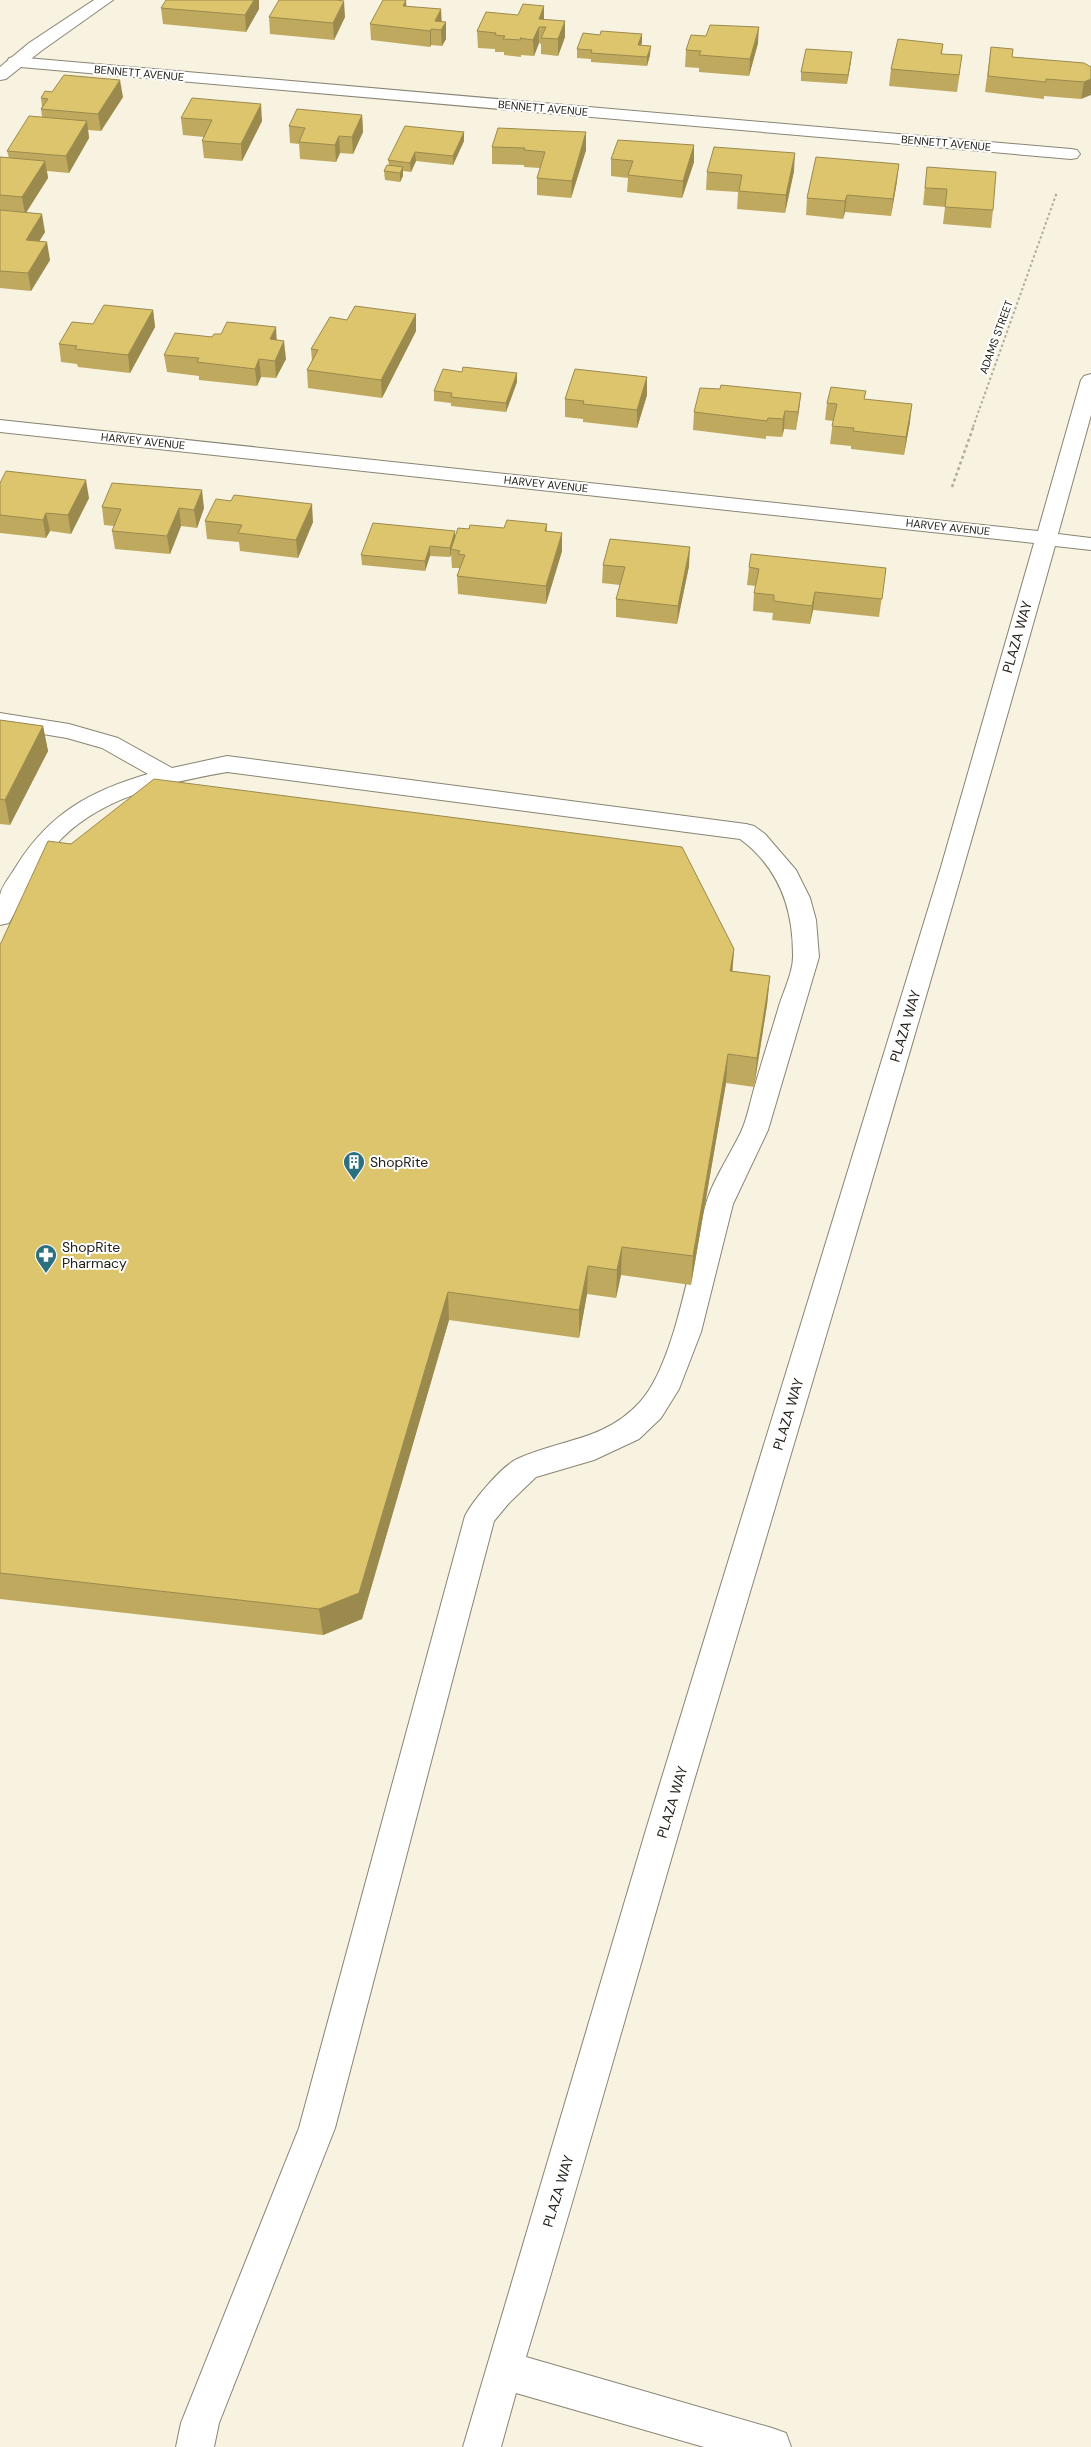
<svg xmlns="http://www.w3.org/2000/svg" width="1091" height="2447" viewBox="0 0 1091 2447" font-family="'DM Sans',sans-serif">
	<rect width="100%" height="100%" fill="#f8f3e0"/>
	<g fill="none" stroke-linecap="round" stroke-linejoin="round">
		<g stroke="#898473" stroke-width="2">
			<g id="minor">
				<path d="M15,57L1071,149L1077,150L1080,154L1077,158L1071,159L9,66L7,62L9,58Z"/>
				<path d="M1091,374V415L1058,534L1091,538V550L1055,546C939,960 815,1372 693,1784C637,1975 584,2167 526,2357L772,2428L786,2433L791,2447H704L516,2393L501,2447H463L648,1823L941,867L1034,543L0,432V420L1038,531L1081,380L1084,376Z"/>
				<path d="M0,713L69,724L118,738L172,768L227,756L746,824L754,826L765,834L796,870L810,898L816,920L819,957L768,1130L733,1204L701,1332L679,1389L661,1418L639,1439L594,1460L536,1477L509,1503L494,1521L335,2128L219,2423L214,2447H176L181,2423L299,2128L465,1516C473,1500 502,1466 517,1459C560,1439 605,1441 640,1402C675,1364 690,1259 705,1207C712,1181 729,1157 741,1132C747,1119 750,1103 754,1089C762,1061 771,1033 779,1006C784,990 794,970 793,954C793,907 778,867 740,839L227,772C166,783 96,797 54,847C35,871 24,898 9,923L0,925C0,916 0,904 0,895C2,885 12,874 17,865C50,813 90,791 148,774L102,748L67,738L0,727Z"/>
			</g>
		</g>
		<g stroke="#898473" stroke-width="2">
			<path id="major" d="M94,0H113L41,51L6,79L0,80V67L29,43Z"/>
		</g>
		<path stroke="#b0ac9d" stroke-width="2" stroke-dasharray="2.5 2.5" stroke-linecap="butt" d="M973,427L1057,192"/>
		<path stroke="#b0ac9d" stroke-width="2.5" stroke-dasharray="3 3" stroke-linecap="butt" d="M952,487L974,425"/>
		<use href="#minor" fill="#fff" fill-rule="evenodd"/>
		<use href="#major" fill="#fff" fill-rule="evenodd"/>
	</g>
	<g fill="#bea95f">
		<path d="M406,0V6L442,22H446V39L442,46L431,45L430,47L371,40L370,24Z"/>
		<path d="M544,6V19L565,37L558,56L541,54V44L539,43L534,56L521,55V57L504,55V52H495V49L478,48L477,31Z"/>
		<path d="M161,8L259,9L246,32L163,24Z"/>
		<path d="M269,17H345L334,40L270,34Z"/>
		<path d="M642,34L641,45L650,55L647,66L591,62V59L577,58V49L600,35Z"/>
		<path d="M758,43L749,76L699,72V68L685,67L686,50Z"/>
		<path d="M943,44L942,54L960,72L957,92L889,86L891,69Z"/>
		<path d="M991,47L1012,57L1091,67L1081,99L1044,96V99L985,92Z"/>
		<path d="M851,61L847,84L801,81V72Z"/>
		<path d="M52,92L123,97L101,131L88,130L89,138L69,173L47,171L48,178L26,213L45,232L39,241L50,260L31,291L0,288V157L9,158L7,151L42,117L41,109L42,107L41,98Z"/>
		<path d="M362,115L363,132L353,154L340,153L336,162L300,159L299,144L290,143L289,126Z"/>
		<path d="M181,118L262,121L242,161L204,158L202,141L204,137L183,135Z"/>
		<path d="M464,132V141L453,165L416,161L411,172L403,171V176L400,182L385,180L384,171L389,165L388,160Z"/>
		<path d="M586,132V150L571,198L537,195V178L540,168L524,167V165L492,164V147Z"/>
		<path d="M611,159L694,162L682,198L627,192L628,178L611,176Z"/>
		<path d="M927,167L993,210L991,228L943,224L945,207L923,205Z"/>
		<path d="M794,171L785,213L737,209L738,192L706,190L707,172Z"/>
		<path d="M897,181L891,216L845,212L843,219L806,215L807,198Z"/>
		<path d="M153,310L155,327L130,373L78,367L77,364L61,362L59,344L93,324Z"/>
		<path d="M416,331L382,398L308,388L307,370L312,361L311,349Z"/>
		<path d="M212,337L277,340L286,359L276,378L261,377L257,386L199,380V376L167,372L164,355Z"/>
		<path d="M462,372L517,373V382L506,412L451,406V403L434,401V391Z"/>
		<path d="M647,377V395L637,428L583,422V419L565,417V399Z"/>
		<path d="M720,389L801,393L796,430L784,429L782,437L766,436V439L693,430L694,412Z"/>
		<path d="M865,399L910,422L904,455L851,449V446L830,444L833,421L825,420L827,403Z"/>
		<path d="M0,483L89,498L71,534L50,531L46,538L0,533Z"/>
		<path d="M102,507L204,508L197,528L181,526L170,554L115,549L112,531L114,526L104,525Z"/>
		<path d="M205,521L313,522L298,558L240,551L239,542L207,539Z"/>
		<path d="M547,524V531L562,533V551L546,604L458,594L457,576L459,571V568H452L451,554L450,557L430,556L425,571L362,565L361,555L455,531V537L469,529L504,528Z"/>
		<path d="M603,565L689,566L677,624L616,617V599L620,585L602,583Z"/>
		<path d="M749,567L886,568L879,617L813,610L810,624L772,620L773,613L753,611L754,593L756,586L747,585Z"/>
		<path d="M0,720L43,726L48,751L10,825L0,824Z"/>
		<path d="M0,945L734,949L732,971L770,976L767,1005L754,1087L726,1083L691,1285L621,1275L616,1298L587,1294L579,1338L449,1320L362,1619L323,1635L0,1599Z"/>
	</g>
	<g fill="#9b8a4d">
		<path d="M254,0H259V9L246,32L245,15Z"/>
		<path d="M406,0L407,16L403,6Z"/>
		<path d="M344,1L345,17L334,40L333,23Z"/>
		<path d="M544,6V22L539,19Z"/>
		<path d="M441,9L442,26L435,21Z"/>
		<path d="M565,21V37L558,56V39Z"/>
		<path d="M446,22V39L442,46L441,30Z"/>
		<path d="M539,27V43L534,56L533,40Z"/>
		<path d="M759,27L758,43L749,76L750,59Z"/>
		<path d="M431,29V45L430,47V31Z"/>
		<path d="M642,34V43L638,53V45Z"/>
		<path d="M651,46L650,55L647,66V57Z"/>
		<path d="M852,52L851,61L847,84L848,75Z"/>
		<path d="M1091,79V95L1081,99L1084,82Z"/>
		<path d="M120,80L123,97L101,131L98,114Z"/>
		<path d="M261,104L262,121L242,161L241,144Z"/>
		<path d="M362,115L363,132L353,154L352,137Z"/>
		<path d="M87,121L89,138L69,173L66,156Z"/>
		<path d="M464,132V141L453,165V156Z"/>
		<path d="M586,132V150L571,198L572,181Z"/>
		<path d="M339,136L340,153L336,162L335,145Z"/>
		<path d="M694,145V162L682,198L683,181Z"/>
		<path d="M415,152L416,161L411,172L410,163Z"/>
		<path d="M795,153L794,171L785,213L786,195Z"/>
		<path d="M45,161L48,178L25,214L22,197Z"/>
		<path d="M899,164L897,181L891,216L893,199Z"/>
		<path d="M403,167V176L400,182V173Z"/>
		<path d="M847,195L845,212L843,219L845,201Z"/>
		<path d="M42,214L45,232L29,258L26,240Z"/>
		<path d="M47,242L50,260L31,291L28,273Z"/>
		<path d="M153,310L155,327L130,373L128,355Z"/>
		<path d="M416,314V331L382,398L381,380Z"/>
		<path d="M276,327L277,345L270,339Z"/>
		<path d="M284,341L286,359L276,378L275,361Z"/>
		<path d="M259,359L261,377L257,386L255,369Z"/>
		<path d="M517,373V382L506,412V403Z"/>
		<path d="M647,377V395L637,428V410Z"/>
		<path d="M801,393L799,411L796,430L798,412Z"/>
		<path d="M912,404L910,422L904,455L906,437Z"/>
		<path d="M785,411L784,429L782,437L783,419Z"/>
		<path d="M86,480L89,498L71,534L68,515Z"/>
		<path d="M202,490L204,508L197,528L194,510Z"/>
		<path d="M312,504L313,522L298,558L296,540Z"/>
		<path d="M179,508L181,526L170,554L167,536Z"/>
		<path d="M46,513L50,531L46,538L43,520Z"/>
		<path d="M455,531V541L451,549V554L450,557V548Z"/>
		<path d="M562,533V551L546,604V586Z"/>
		<path d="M430,546V556L425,571V561Z"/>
		<path d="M690,547L689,566L677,624L678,606Z"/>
		<path d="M815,592L813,610L810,624L812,606Z"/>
		<path d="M43,726L48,751L10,825L5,800Z"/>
		<path d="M734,949L732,978L730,971Z"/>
		<path d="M770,976L767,1005L754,1087L757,1058Z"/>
		<path d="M728,1054L726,1083L691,1285L693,1256Z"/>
		<path d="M622,1247L621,1275L616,1298L617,1270Z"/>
		<path d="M588,1266L587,1294L579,1338V1310Z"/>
		<path d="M448,1292L449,1320L362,1619L323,1635L319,1609Z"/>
	</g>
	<g fill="#ddc56e" stroke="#9b8a4d">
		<path d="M166,0H254L245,15L161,8Z"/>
		<path d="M279,0H336L344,1L333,23L269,17Z"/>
		<path d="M383,0H406L403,6L441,9L435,21L446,22L441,30L431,29L430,31L370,24Z"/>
		<path d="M523,4L544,6L539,19L565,21L558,39L541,38L546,27H539L533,40L520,38L521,40L503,39L505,36L495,35L496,33L477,31L486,12L518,15Z"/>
		<path d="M710,25L759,27L750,59L699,55L701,51L686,50L691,35L706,36Z"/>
		<path d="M601,31L642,34L638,45L651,46L647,57L591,53L592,50L577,49L583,33L600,35Z"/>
		<path d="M898,39L943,44L941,54L962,55L959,75L891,69Z"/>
		<path d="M991,47L1013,49L1012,57L1084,63L1091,67V79L1084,82L1046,79V82L988,76Z"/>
		<path d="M806,49L852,52L848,75L801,72Z"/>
		<path d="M64,75L120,80L98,114L41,109L48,99L41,98L45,91L52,92Z"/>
		<path d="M192,98L261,104L241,144L202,141L212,120L181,118Z"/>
		<path d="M297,109L362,115L352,137L339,136L335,145L299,142L305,128L289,126Z"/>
		<path d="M29,116L87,121L66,156L7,151Z"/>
		<path d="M405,126L464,132L453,156L415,152L410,163L388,160Z"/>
		<path d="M498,128L586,132L572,181L537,178L545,152L524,150L525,148L492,147Z"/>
		<path d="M618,140L694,145L683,181L628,175L633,161L611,159Z"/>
		<path d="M714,147L795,153L786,195L739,191L742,175L707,172Z"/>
		<path d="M0,157L45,161L22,197L0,195Z"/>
		<path d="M816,157L899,164L893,199L847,195L845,201L807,198Z"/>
		<path d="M387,165L403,167L400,173L384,171Z"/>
		<path d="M927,167L996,172L993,210L945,207L947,189L925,188Z"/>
		<path d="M0,210L42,214L26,240L47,242L28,273L0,271Z"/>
		<path d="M104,305L153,310L128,355L75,349L77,346L59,344L72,322L93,324Z"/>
		<path d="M355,306L416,314L381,380L307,370L318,350L311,349L330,317L347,320Z"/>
		<path d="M227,322L276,327L270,339L284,341L275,361L259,359L255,369L197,362L199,358L164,355L175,333L212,337L214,334H221Z"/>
		<path d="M463,367L517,373L506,403L451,397L452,393L434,391L443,369L462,372Z"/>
		<path d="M575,369L647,377L637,410L583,404L584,401L565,399Z"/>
		<path d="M721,385L801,393L798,412L785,411L783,419L768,418L767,421L694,412L700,388L720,389Z"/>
		<path d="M831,387L866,391L864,399L912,404L906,437L853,431L854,428L832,426L837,404L827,403Z"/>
		<path d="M6,471L86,480L68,515L46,513L43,520L0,515V483Z"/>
		<path d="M112,483L202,490L194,510L179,508L167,536L112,531L121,509L102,507Z"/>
		<path d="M234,495L312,504L296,540L238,533L242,525L205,521L216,499L231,501Z"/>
		<path d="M507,520L547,524L545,531L562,533L546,586L457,576L465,555L458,554L460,551L451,549L458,528L469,529L470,525L504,528Z"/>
		<path d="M373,523L455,531L450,548L430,546L425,561L361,555Z"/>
		<path d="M610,539L690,547L678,606L616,599L625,567L603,565Z"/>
		<path d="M751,554L886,568L882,599L815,592L812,606L774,601V595L754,593L759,569L749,567Z"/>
		<path d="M0,720L43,726L5,800L0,799Z"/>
		<path d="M154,779L682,847L734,949L730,971L770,976L757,1058L728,1054L693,1256L622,1247L617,1270L588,1266L579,1310L448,1292L359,1593L319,1609L0,1573V945L48,841L71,844Z"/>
	</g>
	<defs>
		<g id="building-pin" transform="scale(1.125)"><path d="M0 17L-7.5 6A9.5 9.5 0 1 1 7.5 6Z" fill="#2c7080" stroke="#fff"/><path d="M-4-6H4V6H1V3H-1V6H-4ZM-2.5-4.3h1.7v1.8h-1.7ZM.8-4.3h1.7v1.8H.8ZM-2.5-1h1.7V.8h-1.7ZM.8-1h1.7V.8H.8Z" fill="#fff"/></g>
		<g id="pharmacy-pin" transform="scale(1.125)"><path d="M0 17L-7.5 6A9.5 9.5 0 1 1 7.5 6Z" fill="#2c7080" stroke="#fff"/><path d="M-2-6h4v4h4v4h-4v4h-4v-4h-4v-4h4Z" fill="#fff"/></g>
	</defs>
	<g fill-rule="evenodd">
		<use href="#building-pin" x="354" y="1162"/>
		<use href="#pharmacy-pin" x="46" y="1255"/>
	</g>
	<g text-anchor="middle" stroke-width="4" stroke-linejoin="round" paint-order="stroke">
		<g font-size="11" fill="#222019" stroke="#fff">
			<text transform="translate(139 73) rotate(5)" y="4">BENNETT AVENUE</text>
			<text transform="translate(543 108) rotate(5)" y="4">BENNETT AVENUE</text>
			<text transform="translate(946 143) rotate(5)" y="4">BENNETT AVENUE</text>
			<text transform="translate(996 337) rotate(-70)" y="4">ADAMS STREET</text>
			<text transform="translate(143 441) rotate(6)" y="4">HARVEY AVENUE</text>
			<text transform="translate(546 484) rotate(6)" y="4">HARVEY AVENUE</text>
			<text transform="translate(948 527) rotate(6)" y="4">HARVEY AVENUE</text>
		</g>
		<g font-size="14" fill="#222019" stroke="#fff">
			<text transform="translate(1017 637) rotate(-74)" y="5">PLAZA WAY</text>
			<text transform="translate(905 1026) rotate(-73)" y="5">PLAZA WAY</text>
			<text transform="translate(788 1414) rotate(-73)" y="5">PLAZA WAY</text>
			<text transform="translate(672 1802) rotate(-73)" y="5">PLAZA WAY</text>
			<text transform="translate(558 2191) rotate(-73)" y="5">PLAZA WAY</text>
		</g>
		<g font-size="14" fill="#222019" stroke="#fff" text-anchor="start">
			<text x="370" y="1167">ShopRite</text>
			<text x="62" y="1252">ShopRite<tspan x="62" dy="16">Pharmacy</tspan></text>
		</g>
	</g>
</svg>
